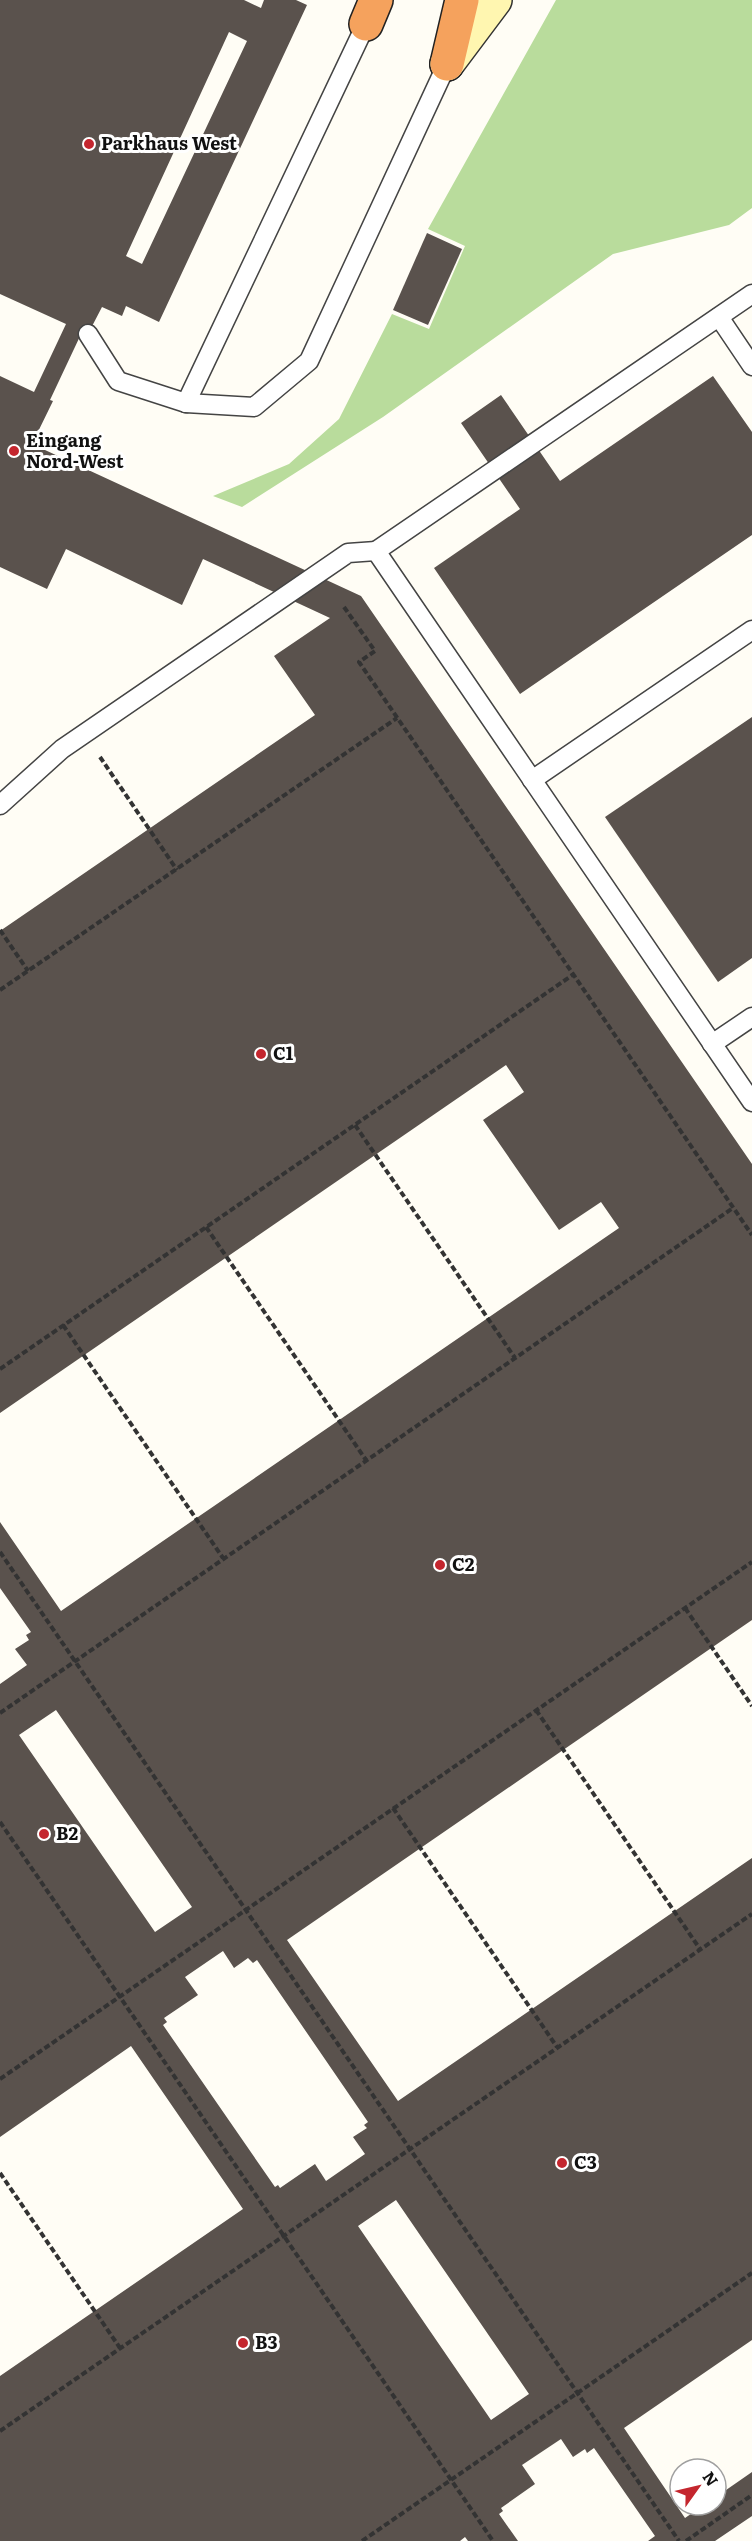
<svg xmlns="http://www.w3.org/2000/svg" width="752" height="2541" viewBox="0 0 752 2541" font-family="Literata,serif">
	<rect width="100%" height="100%" fill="#fffdf5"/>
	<path fill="#b9dc9c" d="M556,0H752V208L729,225L613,254L383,417L242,507L213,496L289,464L339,419L392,314L429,329L465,246L428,229Z"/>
	<g fill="#5a524d" fill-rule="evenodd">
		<path d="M0,0H244L261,8L264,0H296L307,5L159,322L126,306L122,316L102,307L88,334L82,332L50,400L53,401L32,444L361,596L752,1164V1620L287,1940L398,2101L752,1858V2340L624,2428L685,2518L704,2505H716V2497L752,2472V2516L715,2541H648L655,2536L594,2448L587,2453L585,2449L573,2457L561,2439L522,2465L535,2484L501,2508L503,2511L499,2514L518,2541H468L465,2537L460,2541H0V2376L243,2209L131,2046L0,2137V1684L27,1665L15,1649L29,1640L26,1635L31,1632L0,1588V1522L61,1611L619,1228L601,1202L559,1230L483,1120L524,1092L506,1065L0,1413V931L315,715L274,656L330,618L203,559L182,605L66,549L47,589L0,567V376L34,392L66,324L0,294ZM229,32L247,41L142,264L126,256ZM56,1710L192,1907L155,1932L19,1735ZM223,1951L234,1968L248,1958L253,1963L257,1960L368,2122L364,2125L367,2128L353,2137L365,2154L326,2181L315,2164L280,2188L278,2185L275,2187L163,2025L167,2022L164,2018L198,1995L185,1977ZM396,2200L529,2394L491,2420L358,2226Z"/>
		<path d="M427,233L462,249L428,325L393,310Z"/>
		<path d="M713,376L752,432V535L520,694L434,568L520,509L461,423L501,395L560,481Z"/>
		<path d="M752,717V958L718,982L605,817Z"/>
	</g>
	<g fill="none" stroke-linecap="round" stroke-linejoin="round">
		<g stroke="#444" stroke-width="21">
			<g id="lane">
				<path d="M752,294L376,551L752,1102"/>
				<path d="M719,317L752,366"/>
				<path d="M88,334L118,381L186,403L254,407L309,361L447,64"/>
				<path d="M186,403L366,24"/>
				<path d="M532,780L752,630"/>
				<path d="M0,805L62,749L348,553L376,551"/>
				<path d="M712,1044L752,1017"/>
			</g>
		</g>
		<g stroke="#333" stroke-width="36">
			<path id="secondary" d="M447,64L495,0"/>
		</g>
		<g stroke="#222" stroke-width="36">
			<g id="highway">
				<path d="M366,24L376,0"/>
				<path d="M447,64L462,0"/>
			</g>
		</g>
		<g stroke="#333" stroke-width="4" stroke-dasharray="6 3" stroke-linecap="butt">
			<path d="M344,607L375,651L359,662L752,1235"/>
			<path d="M100,757L177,870"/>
			<path d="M0,930L28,971"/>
			<path d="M0,990L397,718"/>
			<path d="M355,1125L515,1358"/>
			<path d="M206,1227L366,1460"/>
			<path d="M63,1325L223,1558"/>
			<path d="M0,1369L574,974"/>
			<path d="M0,1552L679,2541"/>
			<path d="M685,1608L752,1706"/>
			<path d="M536,1710L700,1949"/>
			<path d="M0,1713L733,1208"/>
			<path d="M393,1808L557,2047"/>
			<path d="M0,1822L493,2541"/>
			<path d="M0,2079L752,1562"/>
			<path d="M0,2173L120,2348"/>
			<path d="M0,2431L752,1914"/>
			<path d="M362,2541L752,2273"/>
			<path d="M686,2541L752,2495"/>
		</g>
		<use href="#lane" stroke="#fff" stroke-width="18"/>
		<use href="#secondary" stroke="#fff6b0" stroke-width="33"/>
		<use href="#highway" stroke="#f5a25d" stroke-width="33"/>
	</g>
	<g fill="#c4262e" stroke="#fff" stroke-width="2">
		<circle cx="89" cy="144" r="6"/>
		<circle cx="14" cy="451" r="6"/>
		<circle cx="261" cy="1054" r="6"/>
		<circle cx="440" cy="1565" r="6"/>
		<circle cx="44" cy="1834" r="6"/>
		<circle cx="562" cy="2163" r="6"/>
		<circle cx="243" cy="2343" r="6"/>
	</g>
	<g text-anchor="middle" stroke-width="6" stroke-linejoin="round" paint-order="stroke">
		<g font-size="18" font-weight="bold" fill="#111" stroke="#fff" text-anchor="start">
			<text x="101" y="150">Parkhaus West</text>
			<text x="26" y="447">Eingang<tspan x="26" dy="21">Nord-West</tspan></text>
			<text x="273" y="1060">C1</text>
			<text x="452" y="1571">C2</text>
			<text x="56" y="1840">B2</text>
			<text x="574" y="2169">C3</text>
			<text x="255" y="2349">B3</text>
		</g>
	</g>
	<g transform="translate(698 2487) rotate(56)"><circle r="28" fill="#ffffff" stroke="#a0a0a0" stroke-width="1.5"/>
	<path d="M0-4.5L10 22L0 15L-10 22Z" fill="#c4262e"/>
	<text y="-9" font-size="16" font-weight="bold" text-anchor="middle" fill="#111111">N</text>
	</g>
</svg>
